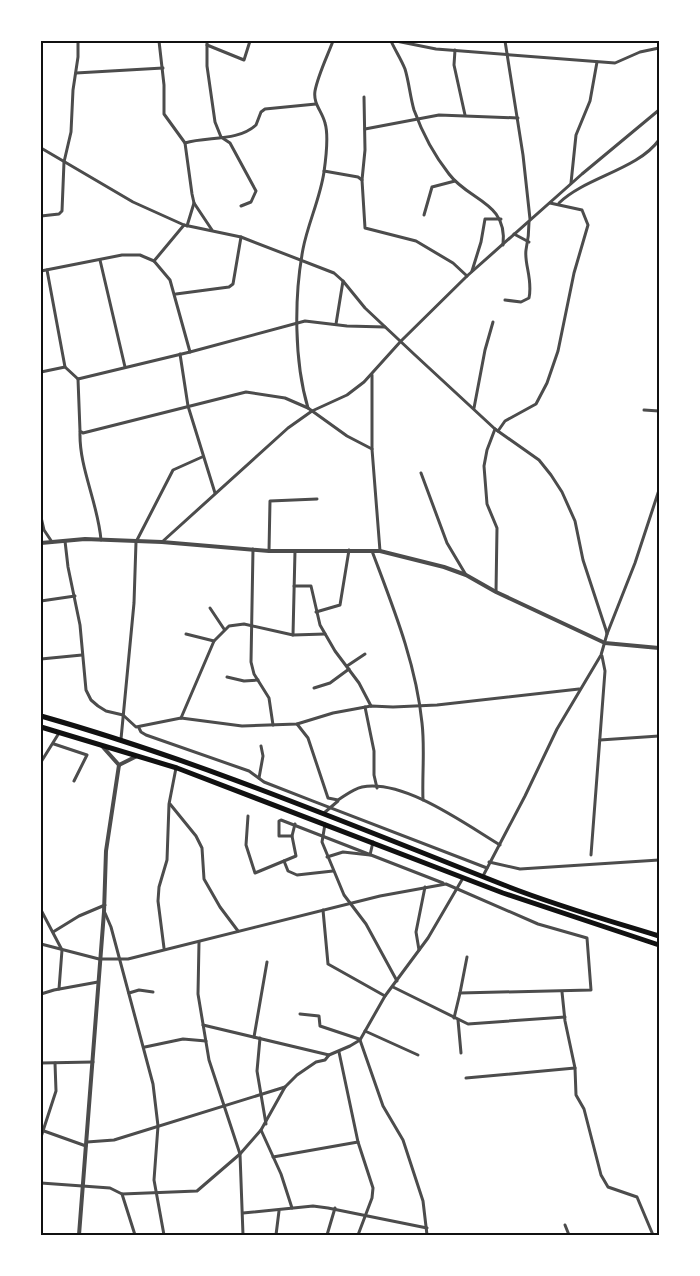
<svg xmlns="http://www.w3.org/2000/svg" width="700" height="1276" viewBox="0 0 700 1276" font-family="'Work Sans',sans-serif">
	<rect width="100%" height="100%" fill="#fff"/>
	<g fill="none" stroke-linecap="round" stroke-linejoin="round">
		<g stroke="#4c4c4c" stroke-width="3">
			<path d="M159,41L164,85V114L185,143L192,194L194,203L212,230"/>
			<path d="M207,41V66L215,122L221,137L230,143L256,191L251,202L241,206"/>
			<path d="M391,41C395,50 401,59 405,69C409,82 410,96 414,110C422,132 434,155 449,174C469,201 508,202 503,245"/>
			<path d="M396,41L436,49L615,63L640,52L659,48"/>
			<path d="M505,41L523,155L530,219"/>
			<path d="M207,45L244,60L250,41"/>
			<path d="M455,50L454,65L465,115"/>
			<path d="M76,73L163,68"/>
			<path d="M364,97L365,150L362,180L365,228L416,241L453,263L467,276"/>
			<path d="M365,129L439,115L518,118"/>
			<path d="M185,143C208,136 237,142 256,125L261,112L265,109L316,104"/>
			<path d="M41,148L133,202L184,225L241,237L334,273L343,281L365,308L415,355L495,429L539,460L551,475L562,492L575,521L583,560L606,630L607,634L601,655L557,729L525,796L483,876"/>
			<path d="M324,171L358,177L362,180"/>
			<path d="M571,183L576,135L590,101L597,62"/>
			<path d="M559,203C586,177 637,170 659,140"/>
			<path d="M424,215L432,187L455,181"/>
			<path d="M41,216L59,214L62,211L64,162L71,132L73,90L78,57V41"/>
			<path d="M187,226L194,203"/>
			<path d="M514,234L529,242"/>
			<path d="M100,260L125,367"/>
			<path d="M154,261L184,225"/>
			<path d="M47,270L65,367L78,379L190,352L305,321L347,326L385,327"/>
			<path d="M41,271L122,255H140L154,261L170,280L190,352"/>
			<path d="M472,271L481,242L485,219H501"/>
			<path d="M176,294L229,287L233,284L241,237"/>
			<path d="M505,300L521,302L529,298C533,279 524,264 526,250C528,241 529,232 529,222"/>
			<path d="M336,324L343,281"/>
			<path d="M180,354L188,406L215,493"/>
			<path d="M41,372L65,367"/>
			<path d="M372,375V449L380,551"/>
			<path d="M78,379L80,431L83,433L246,392L285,398L308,408L347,436L372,449"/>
			<path d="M308,408C294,361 294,297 303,249C308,223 320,199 324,172C326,158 329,136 325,123C322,111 313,104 315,91C318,75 327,57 333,41"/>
			<path d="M474,408L485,350L493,322"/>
			<path d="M644,410L659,411"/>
			<path d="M495,429L487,450L484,466L487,504L497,528L496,592"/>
			<path d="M498,431L505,421L536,404L547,383L558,351L574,273L588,225L582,210L550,203"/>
			<path d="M80,432C79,468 98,503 101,540"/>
			<path d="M421,473L447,543L466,575"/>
			<path d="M41,517L44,530L52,542"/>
			<path d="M65,541L68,567L80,625L86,690L91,700L98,706L106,711L123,715L136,727L181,718L242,726L297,724L333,713L371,706L393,707L437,705L579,689"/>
			<path d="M162,542L288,428L312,411L347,395L364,382L401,341L467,276L582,174L659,110"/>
			<path d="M253,549L251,662L254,674L269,698L273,725"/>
			<path d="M269,551L270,501L317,499"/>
			<path d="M372,551C393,607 416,663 422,723C425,748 422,774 423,800"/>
			<path d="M294,586H311L320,625L335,651L359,683L371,706"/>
			<path d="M41,601L75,596"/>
			<path d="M210,608L224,629"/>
			<path d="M316,612L340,605L349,550"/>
			<path d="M186,634L214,641"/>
			<path d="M607,634L635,563L659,490"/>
			<path d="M293,635L295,551"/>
			<path d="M41,659L82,655"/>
			<path d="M347,666L365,654"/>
			<path d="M227,677L244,681L258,680"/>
			<path d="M314,688L330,683L349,669"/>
			<path d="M365,707L374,751V775L377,788"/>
			<path d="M181,718L214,641L229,626L244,624L293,635L325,634"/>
			<path d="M297,724L308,738L328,798L338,800C346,795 353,789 362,787C404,779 465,824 500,845"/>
			<path d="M139,728L141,732L146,735L249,771L264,782C338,811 412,839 487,868"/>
			<path d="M121,739L134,603L136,542L173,470L202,457"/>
			<path d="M600,740L659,736"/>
			<path d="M54,744L87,755L74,781"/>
			<path d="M41,762L59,733"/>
			<path d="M259,778L263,756L261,746"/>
			<path d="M170,804L196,836L202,848L204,879L220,907L238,931"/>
			<path d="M324,813L338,801"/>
			<path d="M248,816L246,845L255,873L296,856L292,836L295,824"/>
			<path d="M325,824L322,842L344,895L366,924L397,981"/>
			<path d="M292,836H279V821L281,820L443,883"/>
			<path d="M591,855L605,671L602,656"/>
			<path d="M327,857L343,852L370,855L373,842"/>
			<path d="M284,861L288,871L297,875L333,871"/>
			<path d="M489,862L520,869L659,860"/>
			<path d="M41,910L62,950L59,989"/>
			<path d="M323,910L328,964L385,996"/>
			<path d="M105,913L111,927L153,1084L158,1126L154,1180L164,1235"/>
			<path d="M53,932L79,916L105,905"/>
			<path d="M199,942L198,994L209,1060L240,1154L243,1235"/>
			<path d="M41,944L99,959H128L380,896L446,884L538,924L587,938L591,990L460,993L454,1018"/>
			<path d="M164,948L158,901L159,887L167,860L169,804L176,768"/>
			<path d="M419,950L416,932L425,887"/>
			<path d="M393,987L468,1024L565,1017"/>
			<path d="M562,992L565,1021L575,1068L576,1095L584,1109L601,1175L608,1187L637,1197L653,1235"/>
			<path d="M129,993L139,990L153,992"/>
			<path d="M460,993L467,957"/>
			<path d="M41,994L54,990L98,982"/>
			<path d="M300,1014L319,1016L320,1026L359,1039"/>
			<path d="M458,1020L461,1053"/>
			<path d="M203,1025L329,1055L350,1046L360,1040L385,996L428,938L463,878"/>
			<path d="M365,1031L418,1055"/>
			<path d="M254,1037L267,962"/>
			<path d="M260,1038L257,1071L266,1124"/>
			<path d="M360,1040L383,1106L403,1140L423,1201L427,1235"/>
			<path d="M145,1047L183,1039L206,1041"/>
			<path d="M339,1052L358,1142L373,1188L372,1198L358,1235"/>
			<path d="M41,1063L93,1062"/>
			<path d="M466,1078L575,1068"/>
			<path d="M261,1130L281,1174L292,1208"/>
			<path d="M44,1131L86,1146"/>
			<path d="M41,1137L56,1091L55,1063"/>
			<path d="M87,1142L114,1140L285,1087"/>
			<path d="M273,1157L358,1142"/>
			<path d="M41,1183L110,1188L122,1194L197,1191L240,1154L261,1130L285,1087L297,1075L316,1062L325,1060L329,1055"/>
			<path d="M122,1194L135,1235"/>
			<path d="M243,1213L313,1206L328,1208L427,1228"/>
			<path d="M565,1225L569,1235"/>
			<path d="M276,1235L279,1211"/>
			<path d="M327,1235L335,1208"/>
		</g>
		<g stroke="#4c4c4c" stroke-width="4">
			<path d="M41,543L85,539L162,542L269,551H380L444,567L466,575L496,592L605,643L659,648"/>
			<path d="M102,746L119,765"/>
			<path d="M119,765L137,756"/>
			<path d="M79,1235L104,912L106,851L119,765"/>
		</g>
		<g stroke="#111" stroke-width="5">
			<path d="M41,716C200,761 351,825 504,885C554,905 607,920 659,936"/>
			<path d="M41,727L177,768L503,893L659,945"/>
		</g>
	</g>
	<rect width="700" height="1276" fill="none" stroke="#ffffff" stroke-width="85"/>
	<rect x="42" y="42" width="616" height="1192" fill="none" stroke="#111" stroke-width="2"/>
</svg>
